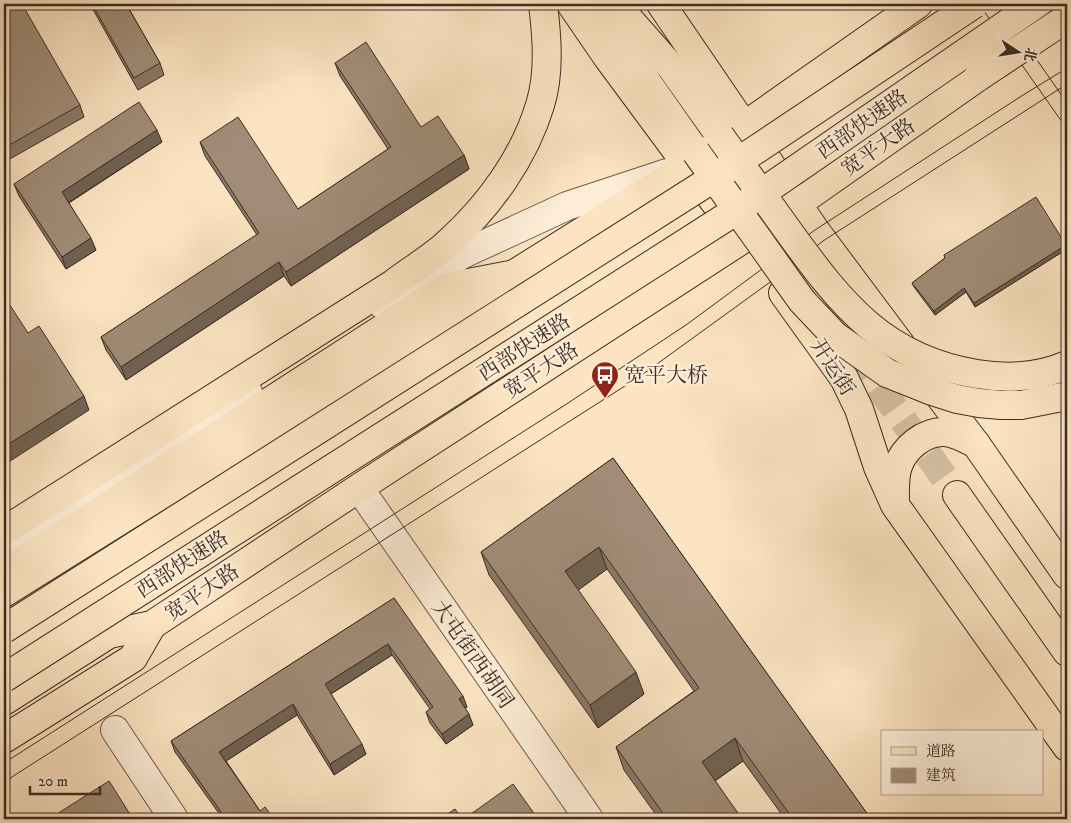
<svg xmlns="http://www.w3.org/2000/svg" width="1071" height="823" viewBox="0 0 1071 823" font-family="'IM FELL DW Pica','Noto Serif SC',serif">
	<rect width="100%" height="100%" fill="#fce4c2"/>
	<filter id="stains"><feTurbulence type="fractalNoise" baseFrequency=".004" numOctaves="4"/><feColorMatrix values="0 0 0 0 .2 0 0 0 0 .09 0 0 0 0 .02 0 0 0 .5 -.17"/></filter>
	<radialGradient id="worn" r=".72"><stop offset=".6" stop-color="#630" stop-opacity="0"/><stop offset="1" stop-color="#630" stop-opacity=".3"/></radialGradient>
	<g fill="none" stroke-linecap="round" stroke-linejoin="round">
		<g stroke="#d6bfa3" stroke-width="28" stroke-dasharray="28 14" stroke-linecap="butt">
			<path d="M713,149L796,270"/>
			<path d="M854,352L957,495"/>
		</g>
		<g stroke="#6d5b4d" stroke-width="30">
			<g id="minor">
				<path d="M383,305L463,254L567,206L667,173"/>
				<path d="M359,488L589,819"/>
				<path d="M4,549L248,392"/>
				<path d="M115,730L174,819"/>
			</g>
		</g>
		<g stroke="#3d2d26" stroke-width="30">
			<g id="major">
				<path d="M571,4L608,58L739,235"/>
				<path d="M661,4L815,230L901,345"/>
				<path d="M783,293L844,378L859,409L878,467L895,505L1067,747"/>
				<path d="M928,381L976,444L1067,575"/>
				<path d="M957,495L1067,652"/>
				<path d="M895,501C895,490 894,477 898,466C904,448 924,432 943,432C955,432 966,439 976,444"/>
				<path d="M4,593L687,166L918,4"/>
				<path d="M4,701L109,634L152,625L359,488L797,204L978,77"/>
			</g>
		</g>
		<g stroke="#3d2d26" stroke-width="30">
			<g id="highway">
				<path d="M592,4L696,152"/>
				<path d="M618,4L627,17L671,67L720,136"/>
				<path d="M4,531L393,284C411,270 432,258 448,243C489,206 524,158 540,105C550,73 547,37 543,4"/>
				<path d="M4,573L447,287L515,274"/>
				<path d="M4,739L133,658L152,625"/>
			</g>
		</g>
		<use href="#minor" stroke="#fdedd7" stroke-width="28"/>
		<use href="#major" stroke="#fce4c2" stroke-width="28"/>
		<use href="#highway" stroke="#fce4c2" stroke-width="28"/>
		<g stroke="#3d2d26" stroke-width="1">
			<path d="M979,4L1067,129"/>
			<path d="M998,4L1067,103"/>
			<path d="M4,763L565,405L686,325L815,230L1020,97L1067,68"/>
			<path d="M4,782L639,377L773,280L823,241L1067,84"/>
		</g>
		<g stroke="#3d2d26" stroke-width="30" stroke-linecap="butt">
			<path id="major-bridge" d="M978,77L1067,18"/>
		</g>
		<g stroke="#3d2d26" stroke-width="30" stroke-linecap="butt">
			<g id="highway-bridge">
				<path d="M720,136C743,168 766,200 789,232C841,304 884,359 977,374C1007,379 1039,377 1067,365"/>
				<path d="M696,152L802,301L835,336L887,373L932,391L957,399L979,403L1001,405H1021L1067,396"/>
				<path d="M4,629L709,181L974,4"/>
				<path d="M4,678L734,212L1036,4"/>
			</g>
		</g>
		<use href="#major-bridge" stroke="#fce4c2" stroke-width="28"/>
		<use href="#highway-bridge" stroke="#fce4c2" stroke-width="28"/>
	</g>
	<g fill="#8a7866" stroke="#3d2d26">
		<path d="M4,4L80,105L84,117L8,160L4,153Z"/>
		<path d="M90,4H134L128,7L160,63L164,75L138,90Z"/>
		<path d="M335,63L421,127L464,155L469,169L291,286L284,276L126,380L106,350L101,337L257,235L205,156L200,142L298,209L388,149L340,76Z"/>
		<path d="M162,142L69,203L96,250L66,269L19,196L14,184Z"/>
		<path d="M1067,249L975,307L966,292L935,315L914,287L912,283L945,258L944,255Z"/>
		<path d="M613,458L871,819H785L743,761L715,781L742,819H659L624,770L616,747L694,691L607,569L578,590L644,694L598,728L489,575L481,552Z"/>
		<path d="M394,598L467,707L465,708L473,725L446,744L430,723L426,712L430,709L392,655L331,694L366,754L334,775L297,715L226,761L260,811L274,819H223L175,752L171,741Z"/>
	</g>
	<g fill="#706253" stroke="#3d2d26">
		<path d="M157,130L162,142L66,204L62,192Z"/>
		<path d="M464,155L469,169L291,286L286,272Z"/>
		<path d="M91,238L96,250L66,269L62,257Z"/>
		<path d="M1066,245L1067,249L975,307L974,303Z"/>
		<path d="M279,262L284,276L126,380L121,367Z"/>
		<path d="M964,288L966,292L935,315L934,311Z"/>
		<path d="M84,396L89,410L4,465V447Z"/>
		<path d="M599,547L607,569L573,594L565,571Z"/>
		<path d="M388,644L392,655L329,695L325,684Z"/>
		<path d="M636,672L644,694L598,728L590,705Z"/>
		<path d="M463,696L467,707L463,710L459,699Z"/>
		<path d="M293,704L297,715L223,763L219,752Z"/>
		<path d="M469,714L473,725L446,744L442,734Z"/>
		<path d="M735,738L743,761L710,784L702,762Z"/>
		<path d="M362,744L366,754L334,775L330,764Z"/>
	</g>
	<g fill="#a08c77" stroke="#3d2d26">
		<path d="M4,4H22L80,105L4,148Z"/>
		<path d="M92,4H126L160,63L134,78Z"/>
		<path d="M366,42L421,127L438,116L464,155L286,272L279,262L121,367L101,337L259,233L200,142L238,117L298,209L391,147L335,63Z"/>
		<path d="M139,102L157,130L62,192L91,238L62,257L14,184Z"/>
		<path d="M1036,197L1066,245L974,303L964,288L934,311L912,283L945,258L944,255Z"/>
		<path d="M4,296L28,333L39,326L84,396L4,447Z"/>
		<path d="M613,458L871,819H793L735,738L702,762L742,819H667L616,747L699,688L599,547L565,571L636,672L590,705L481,552Z"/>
		<path d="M394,598L463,696L459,699L469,714L442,734L426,712L433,707L388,644L325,684L362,744L330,764L293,704L219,752L260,811L265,807L274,819H226L171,741Z"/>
		<path d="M109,781L133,819H49Z"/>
		<path d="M513,784L538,819H464Z"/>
		<path d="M455,809L462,819H440Z"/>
	</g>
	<defs>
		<g id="bus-pin" transform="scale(1.4375)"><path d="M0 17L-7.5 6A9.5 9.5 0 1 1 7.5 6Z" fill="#8f2418" stroke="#fdedd7"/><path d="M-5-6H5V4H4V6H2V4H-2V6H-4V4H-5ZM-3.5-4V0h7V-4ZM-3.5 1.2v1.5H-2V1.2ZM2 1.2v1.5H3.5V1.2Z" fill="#fff"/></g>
	</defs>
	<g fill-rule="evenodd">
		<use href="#bus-pin" x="605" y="375"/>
	</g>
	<g text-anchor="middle" stroke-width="4.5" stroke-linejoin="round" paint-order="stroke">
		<g font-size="21" fill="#3d2d26" stroke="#fdedd7">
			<text transform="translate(862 124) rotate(-35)" y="7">西部快速路</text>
			<text transform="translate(878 147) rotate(-35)" y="7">宽平大路</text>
			<text transform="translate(524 347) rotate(-33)" y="7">西部快速路</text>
			<text transform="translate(833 367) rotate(57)" y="7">开运街</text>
			<text transform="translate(541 370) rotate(-33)" y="7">宽平大路</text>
			<text transform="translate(182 564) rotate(-33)" y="7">西部快速路</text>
			<text transform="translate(202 592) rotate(-34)" y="7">宽平大路</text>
			<text transform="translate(473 654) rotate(55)" y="7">大屯街西胡同</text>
		</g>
		<g font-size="21" fill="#3d2d26" stroke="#fdedd7" text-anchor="start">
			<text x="624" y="382">宽平大桥</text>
		</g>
	</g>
	<rect width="1071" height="823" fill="none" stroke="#fce4c2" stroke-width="20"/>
	<rect x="5" y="5" width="1061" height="813" fill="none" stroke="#3d2d26" stroke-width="2.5"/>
	<rect x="10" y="10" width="1051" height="803" fill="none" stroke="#3d2d26"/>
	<rect x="881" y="730" width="162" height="65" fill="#fdedd7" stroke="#b0a090"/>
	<rect x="891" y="747" width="25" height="8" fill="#fce4c2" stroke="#b0a090"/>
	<text x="926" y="756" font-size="15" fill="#3d2d26">道路</text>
	<rect x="891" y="768" width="25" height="15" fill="#a08c77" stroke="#b0a090"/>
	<text x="926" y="780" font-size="15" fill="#3d2d26">建筑</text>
	<g transform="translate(1018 52) rotate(102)" stroke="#fdedd7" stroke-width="4" paint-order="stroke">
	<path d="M0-4L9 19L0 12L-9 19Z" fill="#3d2d26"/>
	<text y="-8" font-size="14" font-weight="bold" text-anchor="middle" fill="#3d2d26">北</text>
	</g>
	<path d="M30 786v8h70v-8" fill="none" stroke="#3d2d26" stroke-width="2.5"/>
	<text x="38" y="786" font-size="15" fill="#3d2d26" stroke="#fdedd7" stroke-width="4" paint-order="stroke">20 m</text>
	<rect width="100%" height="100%" filter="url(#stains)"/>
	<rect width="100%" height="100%" fill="url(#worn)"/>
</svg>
